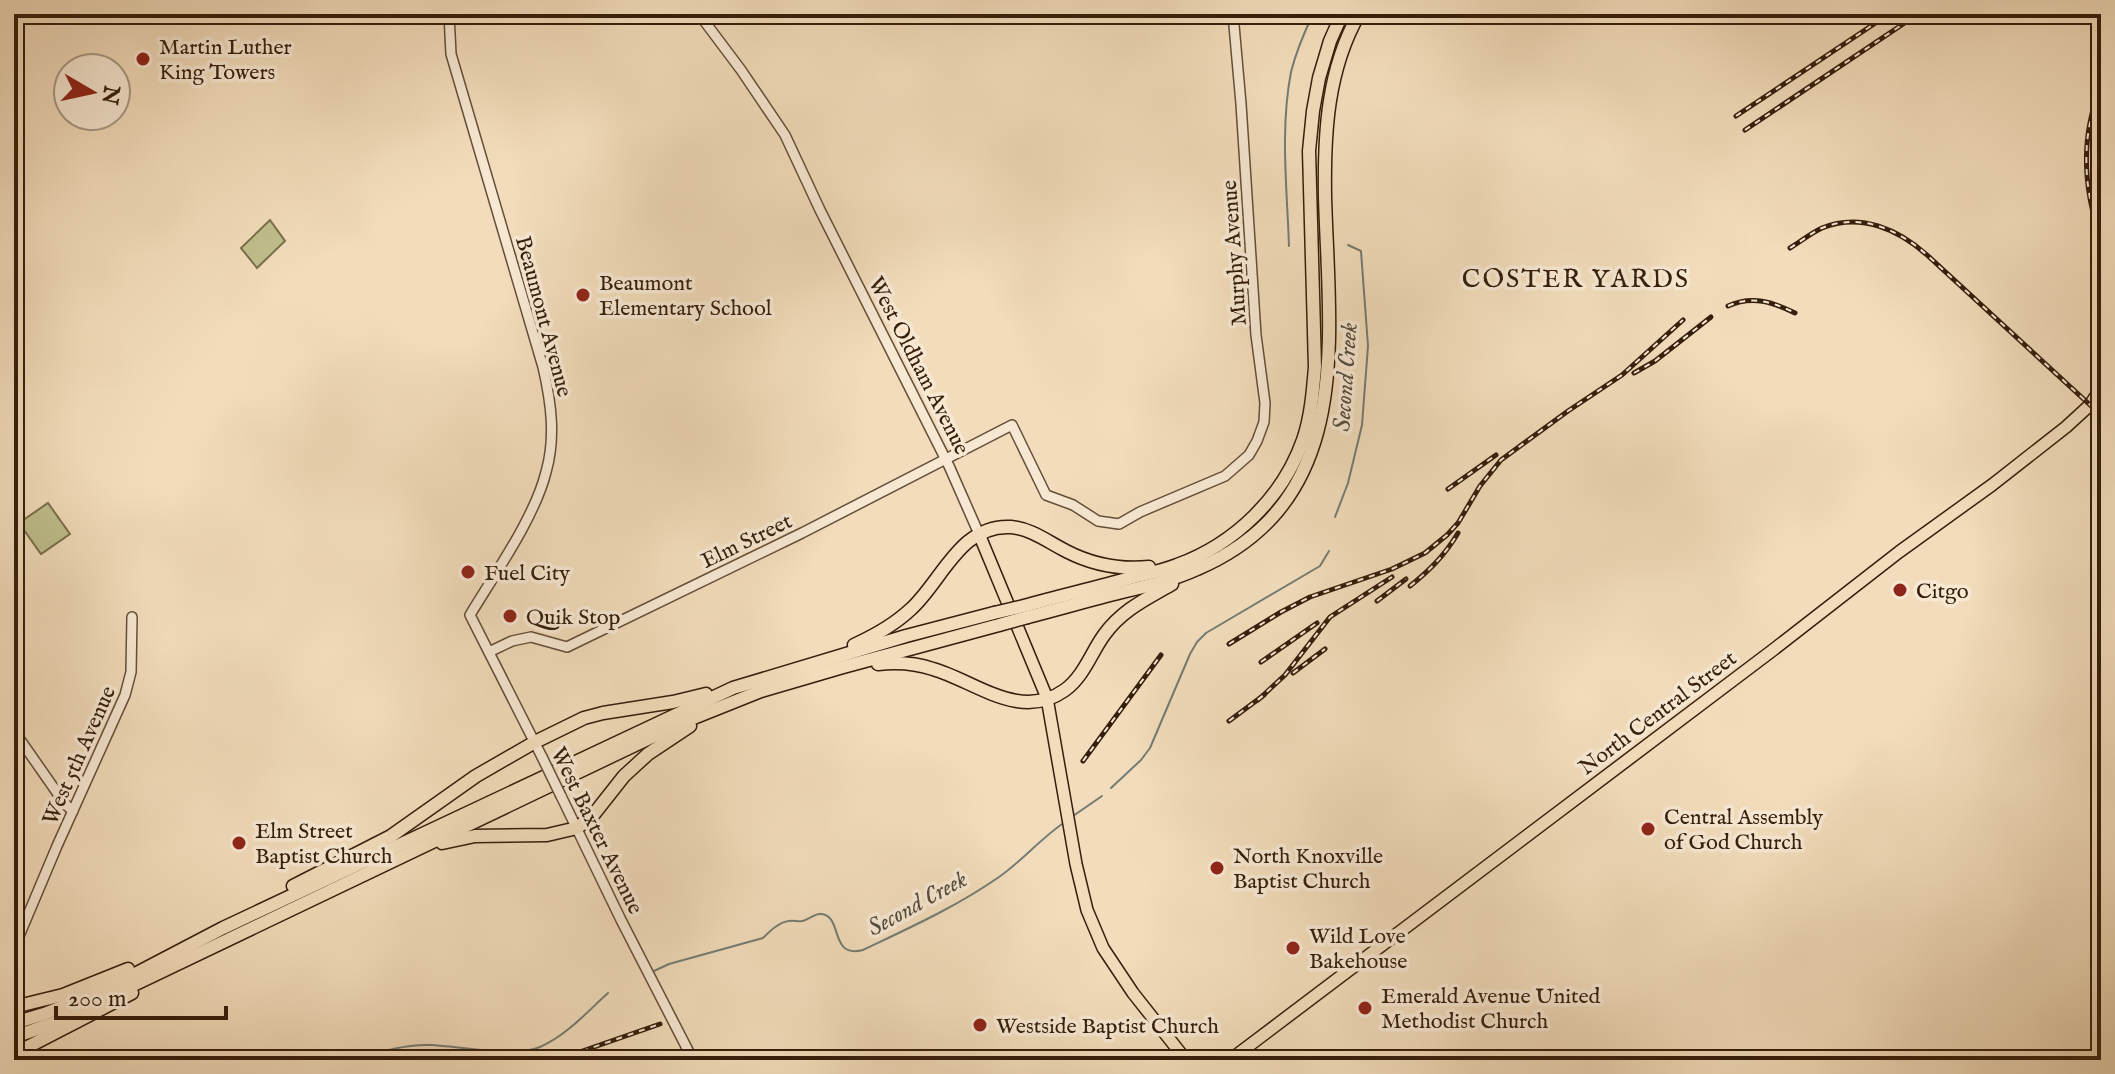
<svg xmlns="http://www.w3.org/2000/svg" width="2115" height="1074" viewBox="0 0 2115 1074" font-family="'IM FELL English',serif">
	<rect width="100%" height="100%" fill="#f2dcbb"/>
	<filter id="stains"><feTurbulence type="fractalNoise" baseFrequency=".0025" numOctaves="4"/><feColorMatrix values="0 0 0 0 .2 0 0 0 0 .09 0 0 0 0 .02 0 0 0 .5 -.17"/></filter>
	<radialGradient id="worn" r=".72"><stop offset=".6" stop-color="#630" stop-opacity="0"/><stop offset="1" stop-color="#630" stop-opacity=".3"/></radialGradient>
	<g fill="#bfbf8d" stroke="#7a6e4c" stroke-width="2">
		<path d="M270,220L285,241L257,268L241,248Z"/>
		<path d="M48,503L70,534L41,554L19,523Z"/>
	</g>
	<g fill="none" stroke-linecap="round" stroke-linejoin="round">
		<g stroke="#737c73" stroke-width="2">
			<path d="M1289,246C1287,188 1280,129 1291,72C1296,52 1304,33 1313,14"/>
			<path d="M1335,517L1348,483L1362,425L1368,346L1361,251L1348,245"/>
			<path d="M1111,788L1141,760L1150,748L1190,654L1197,642L1206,633L1320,566L1329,551"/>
			<path d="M1073,816L1102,796"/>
			<path d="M654,971L669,964L763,938C770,931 779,922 789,921C794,920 798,922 802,921C808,920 814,914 820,914C844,914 828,959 863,950C909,928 956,907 999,877C1022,861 1041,838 1065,822"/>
			<path d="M358,1060C381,1051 405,1044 430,1045C461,1046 514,1058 540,1047C567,1035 587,1012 608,993"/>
		</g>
		<g stroke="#644e37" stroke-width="12">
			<g id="minor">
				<path d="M449,14L451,54L543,367C551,402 556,437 546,472C535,517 494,575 470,615L542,757"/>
				<path d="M699,14L741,70L785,135L820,210L949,466L979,534"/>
				<path d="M489,652L512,641L531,637L567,647L802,533L1012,425L1046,495L1073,505L1098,521L1119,524L1140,512L1225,476L1249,455L1257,441L1264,422L1265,403L1256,335L1241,104L1233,14"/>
				<path d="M14,731L65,804L73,811"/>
				<path d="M561,796L621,920L693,1060"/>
				<path d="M14,948L57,846L125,695L131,672L132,617"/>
			</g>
		</g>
		<g stroke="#351e0b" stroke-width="14">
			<g id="major">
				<path d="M979,534L1047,698L1076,864L1087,910L1103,948L1133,993L1186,1060"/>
				<path d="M1230,1060L1773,650L1899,552L1992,485L2066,427L2090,405L2101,388"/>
			</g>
		</g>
		<g stroke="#351e0b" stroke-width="15">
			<g id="highway">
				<path d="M1024,606C1059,596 1095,588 1130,578C1146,574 1162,571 1177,565C1235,544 1283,497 1303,440C1311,417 1313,391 1315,367L1309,151L1313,111L1319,78L1330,41L1342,14"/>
				<path d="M1028,617C1059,609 1090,600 1122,592C1147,586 1173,580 1197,569C1356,501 1329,338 1325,197C1324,134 1327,70 1359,14"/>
				<path d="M854,645C874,636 895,624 911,609C942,581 960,524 1011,527C1032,529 1048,542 1066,551C1093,565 1119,570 1149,567"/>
				<path d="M878,664C896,662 915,663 933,669C975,681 1020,722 1065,690C1084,676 1091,653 1104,635C1122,610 1146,599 1172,584"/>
				<path d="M442,843L475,836L547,835L577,828L594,814L624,776L648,754L690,726"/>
				<path d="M293,886L391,836L476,776L535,742L584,718L603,713L673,702L706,694"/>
				<path d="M14,1007L63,995L128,969"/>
				<path d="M14,1023L44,1014L82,999L137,973L223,928L733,688L906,636L994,613"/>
				<path d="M14,1037L54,1023L681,723L761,691L843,667L999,625"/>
				<path d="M14,1054L132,993"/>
			</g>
		</g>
		<use href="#minor" stroke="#f7e8d3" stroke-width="9"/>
		<use href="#major" stroke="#f2dcbb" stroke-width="11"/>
		<use href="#highway" stroke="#f2dcbb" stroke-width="12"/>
		<g stroke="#351e0b" stroke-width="5">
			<g id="rail">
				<path d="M2101,87C2080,137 2083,188 2101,239"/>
				<path d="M1736,116L1889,14"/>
				<path d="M1745,130L1918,14"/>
				<path d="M1790,248C1800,242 1811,233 1822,228C1861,212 1899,230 1927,255L2101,415"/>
				<path d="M1728,306C1752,295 1773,302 1795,313"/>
				<path d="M1634,373L1655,361L1711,317"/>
				<path d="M1448,489L1496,455"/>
				<path d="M1410,586C1430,570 1445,555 1458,533"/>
				<path d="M1377,601L1406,579"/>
				<path d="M1229,644L1281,612L1310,597L1392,569L1425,553L1447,535L1458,523L1480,486L1501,460L1568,411L1622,375L1683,320"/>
				<path d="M1261,662L1317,623"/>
				<path d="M1293,673L1325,649"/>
				<path d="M1258,700L1285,675L1330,617L1392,577"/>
				<path d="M1229,721L1264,695"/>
				<path d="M1083,761L1161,655"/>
				<path d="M571,1055L660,1024"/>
			</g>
		</g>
		<use href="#rail" stroke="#f7e8d3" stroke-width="2" stroke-dasharray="6" stroke-linecap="butt"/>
		<g stroke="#644e37" stroke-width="12" stroke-linecap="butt">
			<path id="minor-bridge" d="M542,757L561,796"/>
		</g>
		<g stroke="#351e0b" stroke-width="15" stroke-linecap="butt">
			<g id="highway-bridge">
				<path d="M994,613L1024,606"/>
				<path d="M999,625L1028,617"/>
			</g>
		</g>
		<use href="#minor-bridge" stroke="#f7e8d3" stroke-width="9"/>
		<use href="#highway-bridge" stroke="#f2dcbb" stroke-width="12"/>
	</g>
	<g fill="#8f2418" stroke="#f7e8d3" stroke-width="3">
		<circle cx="143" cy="59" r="8"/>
		<circle cx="583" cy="295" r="8"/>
		<circle cx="468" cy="572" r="8"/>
		<circle cx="1900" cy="590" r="8"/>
		<circle cx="510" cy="616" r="8"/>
		<circle cx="1648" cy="829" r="8"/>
		<circle cx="239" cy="843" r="8"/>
		<circle cx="1217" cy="868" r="8"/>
		<circle cx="1293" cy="948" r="8"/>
		<circle cx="1365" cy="1008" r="8"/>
		<circle cx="980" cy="1025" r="8"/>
	</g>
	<g text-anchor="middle" stroke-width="7" stroke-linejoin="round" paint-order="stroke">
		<g font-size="22" fill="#351e0b" stroke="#f7e8d3" text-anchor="start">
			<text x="159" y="54">Martin Luther<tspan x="159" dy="25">King Towers</tspan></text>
			<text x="599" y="290">Beaumont<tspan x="599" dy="25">Elementary School</tspan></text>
			<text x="484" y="580">Fuel City</text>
			<text x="1916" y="598">Citgo</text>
			<text x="526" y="624">Quik Stop</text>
			<text x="1664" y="824">Central Assembly<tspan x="1664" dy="25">of God Church</tspan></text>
			<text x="255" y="838">Elm Street<tspan x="255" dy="25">Baptist Church</tspan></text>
			<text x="1233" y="863">North Knoxville<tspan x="1233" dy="25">Baptist Church</tspan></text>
			<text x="1309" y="943">Wild Love<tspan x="1309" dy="25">Bakehouse</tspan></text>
			<text x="1381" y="1003">Emerald Avenue United<tspan x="1381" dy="25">Methodist Church</tspan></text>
			<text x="996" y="1033">Westside Baptist Church</text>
		</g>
		<g font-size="22" fill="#351e0b" stroke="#f7e8d3">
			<text transform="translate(1233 253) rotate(-94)" y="8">Murphy Avenue</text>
			<text transform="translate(545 316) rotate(75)" y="8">Beaumont Avenue</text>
			<text transform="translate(920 365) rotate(63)" y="8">West Oldham Avenue</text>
			<text transform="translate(746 540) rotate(-26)" y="8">Elm Street</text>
			<text transform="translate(1657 712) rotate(-37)" y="8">North Central Street</text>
			<text transform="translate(78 755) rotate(-66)" y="8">West 5th Avenue</text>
			<text transform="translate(598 830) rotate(64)" y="8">West Baxter Avenue</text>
		</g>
		<g font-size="24" font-style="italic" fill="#544d3f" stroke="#f7e8d3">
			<text transform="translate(1345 377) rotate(-86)" y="8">Second Creek</text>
			<text transform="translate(917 903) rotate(-29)" y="8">Second Creek</text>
		</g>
		<g font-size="26" letter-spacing="2" fill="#351e0b" stroke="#f7e8d3">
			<text x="1576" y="287">COSTER YARDS</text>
		</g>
	</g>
	<rect width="2115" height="1074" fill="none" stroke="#f2dcbb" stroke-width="48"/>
	<rect x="16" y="16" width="2083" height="1042" fill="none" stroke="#351e0b" stroke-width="4"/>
	<rect x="24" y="24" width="2067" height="1026" fill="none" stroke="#351e0b" stroke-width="2"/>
	<g transform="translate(92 92) rotate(99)"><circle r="38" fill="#f7e8d3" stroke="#a99783" stroke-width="2"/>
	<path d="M0-6L14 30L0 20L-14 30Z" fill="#8f2418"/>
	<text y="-12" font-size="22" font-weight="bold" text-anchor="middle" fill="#351e0b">N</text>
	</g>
	<path d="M56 1006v12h170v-12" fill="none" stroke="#351e0b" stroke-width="4"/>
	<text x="68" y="1006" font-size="24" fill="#351e0b" stroke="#f7e8d3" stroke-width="6" paint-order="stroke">200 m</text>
	<rect width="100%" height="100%" filter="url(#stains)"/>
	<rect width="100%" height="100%" fill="url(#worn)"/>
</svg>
